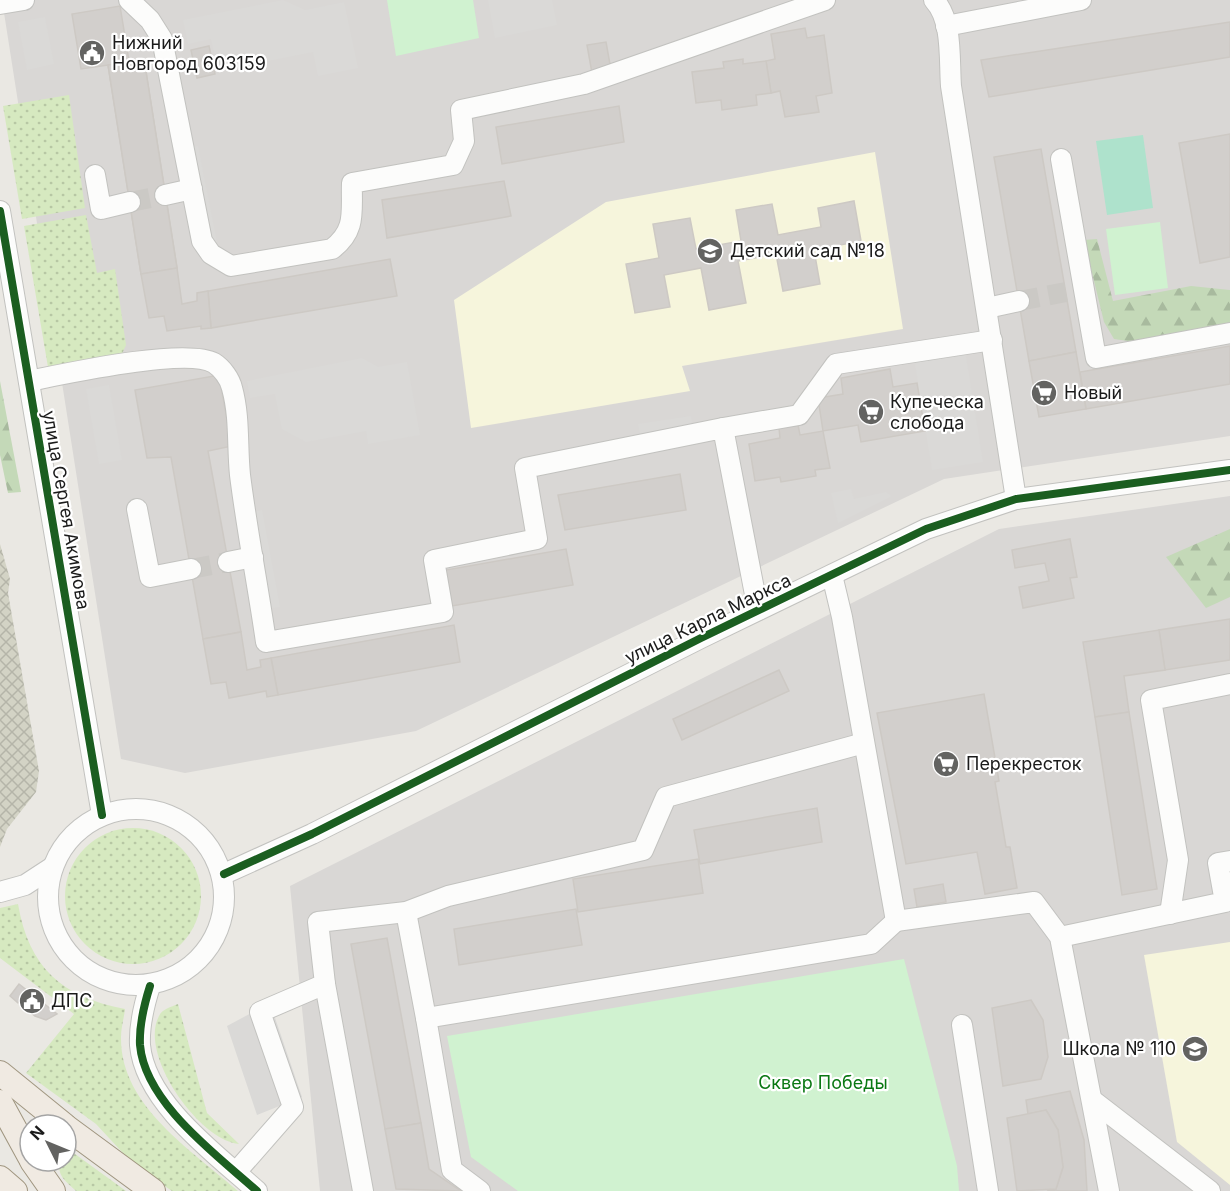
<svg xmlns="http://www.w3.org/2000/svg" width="1230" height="1191" viewBox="0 0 1230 1191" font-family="Inter,sans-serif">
	<defs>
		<pattern id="construction-cross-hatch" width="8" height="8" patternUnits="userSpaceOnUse" patternTransform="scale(1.5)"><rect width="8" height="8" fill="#d3d3c5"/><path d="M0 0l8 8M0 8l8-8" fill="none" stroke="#b5b5a9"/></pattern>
		<pattern id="grass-dots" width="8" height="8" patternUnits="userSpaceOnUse" patternTransform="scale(1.5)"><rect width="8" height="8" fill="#d6e9c0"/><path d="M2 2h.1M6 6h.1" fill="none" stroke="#b7c7a4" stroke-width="1.8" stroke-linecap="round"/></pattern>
		<pattern id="forest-firs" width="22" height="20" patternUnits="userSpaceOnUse" patternTransform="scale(1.5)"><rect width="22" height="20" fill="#c4d9b8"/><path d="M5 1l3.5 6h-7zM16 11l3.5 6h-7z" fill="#a8ba9e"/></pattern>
	</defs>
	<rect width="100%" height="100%" fill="#eae8e3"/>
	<g fill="#d9d7d5">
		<path d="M2,0H1230V436L944,479L416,731L185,773L121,759Z"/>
		<path d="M1230,496V1191H320L290,886L999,529Z"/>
	</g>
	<g fill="#f6f5dc">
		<path d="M875,152L903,329L682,366L690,391L471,428L454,300L606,202Z"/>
		<path d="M1230,942V1185L1177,1142L1144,955Z"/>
	</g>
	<path fill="url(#construction-cross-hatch)" d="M0,544L10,579L8,593L39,771L36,792L7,829L0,847Z"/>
	<g fill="url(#grass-dots)">
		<path d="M69,95L85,208L22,219L3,106Z"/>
		<path d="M86,215L97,273L115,269L126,345L121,356L49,373L24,226Z"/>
		<circle cx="133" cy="896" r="68"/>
		<path d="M18,904C29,968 62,997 125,1009C124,1018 121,1028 121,1037C120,1106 192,1150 238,1191H172L135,1166L96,1124L26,1073L74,1014L0,958V908Z"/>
		<path d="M178,1004L207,1113L239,1144C200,1141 138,1055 159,1016C162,1009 171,1007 178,1004Z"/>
		<path d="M75,1154L126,1191H76C67,1182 55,1175 61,1161H66V1157Z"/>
	</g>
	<g fill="url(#forest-firs)">
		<path d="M1097,239L1113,301L1191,286L1230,290V341L1191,350L1114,339L1104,322L1084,240Z"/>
		<path d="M0,381L21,492L8,493L0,455Z"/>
		<path d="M1230,529V597L1206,608L1166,557Z"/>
	</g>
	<g fill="#d0f2d0">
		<path d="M387,0H473L479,38L396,56Z"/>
		<path d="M1160,222L1168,288L1115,295L1106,229Z"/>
		<path d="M904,959L957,1166L959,1191H518L471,1157L447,1036Z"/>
	</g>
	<path fill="#aee2cc" d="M1143,135L1153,208L1107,215L1096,141Z"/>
	<g fill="#dad9d7">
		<path d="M283,0L305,10L344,2L358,68L318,76L313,52L218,71L211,39L188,44L183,20Z"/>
		<path d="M488,0H552L557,25L495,38Z"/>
		<path d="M45,17L54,64L27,70L18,22Z"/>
		<path d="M198,146L217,242L208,243L188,148Z"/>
		<path d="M965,350L983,462L932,470L914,358Z"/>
		<path d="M362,358L378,367L407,362L420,435L368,444L366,431L306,442L282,429L275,394L250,398L247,381Z"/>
		<path d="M109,385L122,460L99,464L86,389Z"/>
		<path d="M691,416L693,431L641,439L638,424Z"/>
		<path d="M851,489L854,499L886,492L892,496L838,523L831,493Z"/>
		<path d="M262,510L280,607L266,609L249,513Z"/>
		<path d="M270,1003L302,1097L257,1115L227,1026Z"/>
	</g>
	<g fill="#d2cfcc" stroke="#cdc9c4" stroke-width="1.5">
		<path d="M120,6L129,61L144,59L177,268L141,274L108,65L81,69L72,14Z"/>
		<path d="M1230,22V57L989,97L981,60Z"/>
		<path d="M805,28L807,38L824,35L832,93L816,96L819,112L785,117L780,91L771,93L766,61L775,59L771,34Z"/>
		<path d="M606,42L611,70L592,73L587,45Z"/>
		<path d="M209,46L215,74L197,78L191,50Z"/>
		<path d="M144,59L177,268L141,274L108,65Z"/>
		<path d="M743,59V64L766,61L771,93L756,95L757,105L722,110L721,100L696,103L692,72L724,68L723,62Z"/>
		<path d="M619,106L624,142L502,164L496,127Z"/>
		<path d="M1230,134V257L1200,263L1179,143Z"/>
		<path d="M1041,149L1076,352L1029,361L994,157Z"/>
		<path d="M504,181L511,216L387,238L382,200Z"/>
		<path d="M854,201L861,241L814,250L820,284L783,291L776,254L738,261L746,303L709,310L701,268L664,275L670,307L635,313L626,264L659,258L653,224L690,218L696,249L741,241L736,210L772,204L778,235L821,227L818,208Z"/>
		<path d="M390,259L397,296L211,328L208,291Z"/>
		<path d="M177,268L182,304L197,301V293L208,291L211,328L201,329V326L167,331L164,316L149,318L141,274Z"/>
		<path d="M1230,346V384L1086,409L1080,372Z"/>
		<path d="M1076,352L1086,409L1039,417L1029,361Z"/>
		<path d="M890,369L893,387L917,383L925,431L861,442L858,425L823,431L818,398L843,394L841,378Z"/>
		<path d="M219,375L232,446L208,451L241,632L203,639L171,457L147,458L135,390Z"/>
		<path d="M798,425L800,435L823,431L830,468L815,470L816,476L781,482L780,477L755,481L749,444L780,438L779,428Z"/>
		<path d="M680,474L686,510L565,530L558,495Z"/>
		<path d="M1070,539L1077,577L1070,578L1074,598L1023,608L1019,587L1049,581L1045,563L1015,568L1012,550Z"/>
		<path d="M566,549L573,585L452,606L446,570Z"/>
		<path d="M1230,619V660L1165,670L1159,630Z"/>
		<path d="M454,625L460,662L278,695L271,658Z"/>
		<path d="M1159,630L1165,670L1124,676L1129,712L1095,717L1083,642Z"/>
		<path d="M241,632L247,670L261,667L260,660L271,658L278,695L267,697L266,691L229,698L226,682L211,684L203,639Z"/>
		<path d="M779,670L789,691L682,740L673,719Z"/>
		<path d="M984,694L999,781L995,782L1006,847H1010L1017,888L985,894L977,852L906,864L877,713Z"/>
		<path d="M1129,712L1157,889L1122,895L1095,717Z"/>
		<path d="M817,808L822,842L700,864L694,830Z"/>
		<path d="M698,859L703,893L578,912L573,879Z"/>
		<path d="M943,884L946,902L917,907L914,889Z"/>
		<path d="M576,909L582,945L459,965L454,929Z"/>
		<path d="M387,938L421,1123L385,1129L351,944Z"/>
		<path d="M19,984L57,1014L46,1020L35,1016L30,1012L32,1008L21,999L18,1003L10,996Z"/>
		<path d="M1031,1000L1043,1020L1048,1057L1041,1079L1003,1086L992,1008Z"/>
		<path d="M1070,1091L1084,1140L1087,1191H1047L1056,1189L1063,1167L1058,1130L1046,1110L1028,1114L1026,1100Z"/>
		<path d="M1046,1110L1058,1130L1063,1167L1056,1189L1017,1191L1007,1118Z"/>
		<path d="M421,1123L429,1169L461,1191L396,1189L385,1129Z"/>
	</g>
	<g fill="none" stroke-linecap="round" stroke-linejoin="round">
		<g stroke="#cbc9c5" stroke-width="20" stroke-dasharray="20 10" stroke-linecap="butt">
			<path d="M130,202L165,195"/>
			<path d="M1019,301L1066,292"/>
			<path d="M191,569L228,562"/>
		</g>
		<g stroke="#c2c2bf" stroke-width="22">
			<g id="minor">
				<path d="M129,0L150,20L162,39L202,241L211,254L231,266L332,249C357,230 351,211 352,183L453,165L464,141L461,110L584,84L825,0"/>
				<path d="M934,0C953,20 949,60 951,86L1016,499"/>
				<path d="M0,4L24,0"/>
				<path d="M946,26L1081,0"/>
				<path d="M1061,159L1096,358L1230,333"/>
				<path d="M95,175L101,209L130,202"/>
				<path d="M165,195L192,189"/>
				<path d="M0,211L102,815"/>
				<path d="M987,308L1019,301"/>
				<path d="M29,381C64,374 186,347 214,363C222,368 230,379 232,388C240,417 237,446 240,475C247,531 258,586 266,642L443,612L434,560L537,539L525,468L723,428L758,610"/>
				<path d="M723,428L799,415L836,364L992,340"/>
				<path d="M137,509L150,577L191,569"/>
				<path d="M228,562L253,557"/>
				<path d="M832,575L842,617L896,921L1034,902L1060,937L1109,1191"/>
				<circle cx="136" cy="897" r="88"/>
				<path d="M224,874L312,834L701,638L926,529L1016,499L1230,470"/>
				<path d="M0,892L25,885L51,868"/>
				<path d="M406,912L426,1018"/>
				<path d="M1170,914L1178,860L1151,700L1230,684"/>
				<path d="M1060,937L1225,902L1218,863L1230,861"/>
				<path d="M325,984L363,1191"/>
				<path d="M150,986C144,1005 139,1025 140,1045C145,1103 217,1155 257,1191"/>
				<path d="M962,1025L988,1191"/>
				<path d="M1092,1100L1210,1191"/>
				<path d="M236,1172L293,1107L260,1012L325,984L318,922L406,912L448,896L643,850L666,797L864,743"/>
				<path d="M480,1191L452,1170L426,1018L871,944L896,921"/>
			</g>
		</g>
		<g stroke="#a09680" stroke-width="26">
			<g id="major">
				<path d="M0,1073L64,1125"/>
				<path d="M0,1102L30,1157"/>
				<path d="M66,1127L153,1191"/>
				<path d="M32,1161L53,1191"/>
				<path d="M0,1178L15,1191"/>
			</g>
		</g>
		<use href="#minor" stroke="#fcfcfb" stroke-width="20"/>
		<use href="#major" stroke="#f0eae2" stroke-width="24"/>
		<g stroke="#fff" stroke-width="11">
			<g id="cycleway">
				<path d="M0,211L102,815"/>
				<path d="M224,874L312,834L701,638L926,529L1016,499L1230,470"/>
				<path d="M150,986C144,1005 139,1025 140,1045C145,1103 217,1155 257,1191"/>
			</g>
		</g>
		<use href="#cycleway" stroke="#1b5e20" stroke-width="8"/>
	</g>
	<defs>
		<g id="civic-disc" transform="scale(1.35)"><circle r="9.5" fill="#636361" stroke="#fff"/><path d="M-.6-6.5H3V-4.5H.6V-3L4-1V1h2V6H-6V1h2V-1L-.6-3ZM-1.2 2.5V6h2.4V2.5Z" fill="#fff"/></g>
		<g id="school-disc" transform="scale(1.35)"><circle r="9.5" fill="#636361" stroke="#fff"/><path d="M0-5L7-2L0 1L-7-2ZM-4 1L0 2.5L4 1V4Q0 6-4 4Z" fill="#fff"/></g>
		<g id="supermarket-disc" transform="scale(1.35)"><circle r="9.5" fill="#636361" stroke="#fff"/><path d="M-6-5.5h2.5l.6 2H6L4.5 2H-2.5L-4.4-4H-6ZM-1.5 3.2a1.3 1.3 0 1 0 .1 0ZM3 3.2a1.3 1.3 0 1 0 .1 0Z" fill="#fff"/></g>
	</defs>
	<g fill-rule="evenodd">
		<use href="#civic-disc" x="92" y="53"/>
		<use href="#school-disc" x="710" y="251"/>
		<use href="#supermarket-disc" x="1044" y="393"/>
		<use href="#supermarket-disc" x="871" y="412"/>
		<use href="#supermarket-disc" x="946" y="764"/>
		<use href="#civic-disc" x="32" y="1001"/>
		<use href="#school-disc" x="1195" y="1049"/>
	</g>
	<g text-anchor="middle" stroke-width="4.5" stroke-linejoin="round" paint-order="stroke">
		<g font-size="18" fill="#1b1b1b" stroke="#fff" text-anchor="start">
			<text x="112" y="49">Нижний<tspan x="112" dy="21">Новгород 603159</tspan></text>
			<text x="730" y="257">Детский сад №18</text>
			<text x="1064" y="399">Новый</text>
			<text x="890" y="408">Купеческа<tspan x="890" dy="21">слобода</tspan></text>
			<text x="966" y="770">Перекресток</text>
			<text x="51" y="1007">ДПС</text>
			<text x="1176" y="1055" text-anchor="end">Школа № 110</text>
		</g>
		<g font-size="18" fill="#1b1b1b" stroke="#fff">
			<text transform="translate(66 510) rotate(80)" y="6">улица Сергея Акимова</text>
			<text transform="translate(708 619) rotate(-26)" y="6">улица Карла Маркса</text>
		</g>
		<g font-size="18" fill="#0a7813" stroke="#fff">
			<text x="823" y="1089">Сквер Победы</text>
		</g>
	</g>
	<g transform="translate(48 1143) rotate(313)"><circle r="28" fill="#ffffff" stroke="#a4a4a4" stroke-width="1.5"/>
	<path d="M0-4.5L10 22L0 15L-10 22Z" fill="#636361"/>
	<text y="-9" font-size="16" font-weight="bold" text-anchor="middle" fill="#1b1b1b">N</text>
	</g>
</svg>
